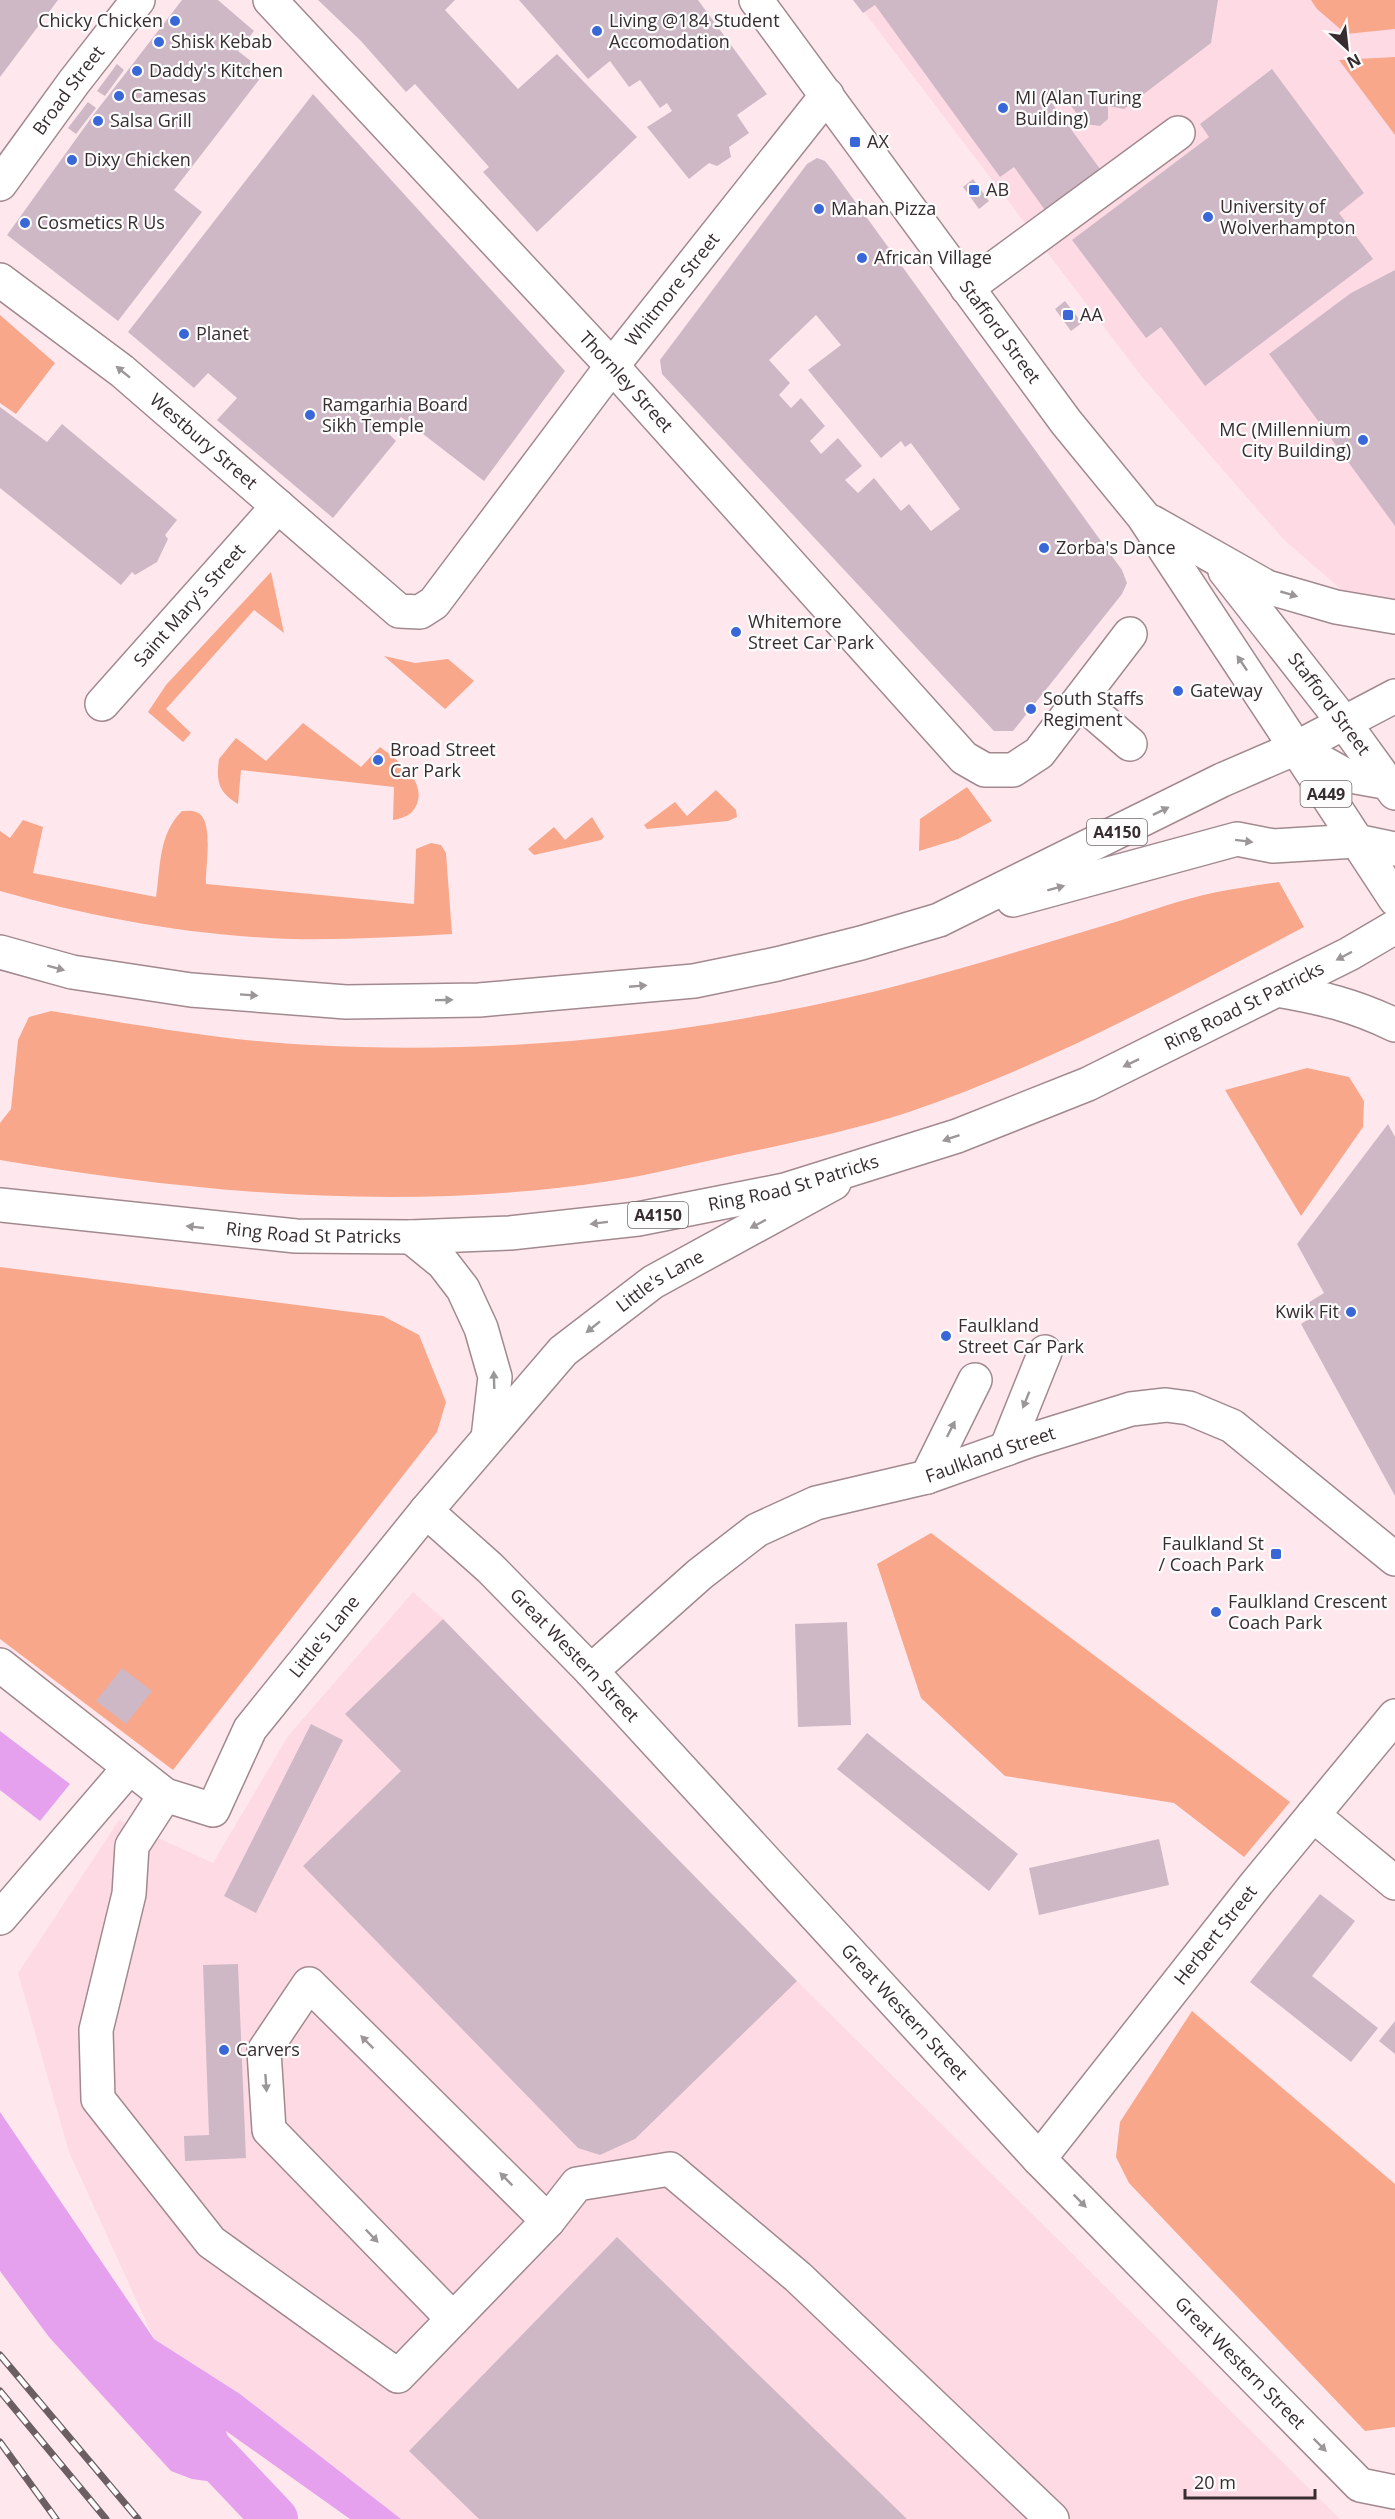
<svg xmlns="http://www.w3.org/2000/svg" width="1395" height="2519" viewBox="0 0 1395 2519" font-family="'Open Sans',sans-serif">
	<rect width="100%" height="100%" fill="#fee8ed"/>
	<g fill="#fedbe4">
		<path d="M855,0H1395V636L1284,540L1142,377Z"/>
		<path d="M413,1592L443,1619L797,1981L1340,2519H401L240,2394L154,2339L69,2152L18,1973L119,1820L213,1863L288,1736Z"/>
	</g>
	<g fill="#f8a78b">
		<path d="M1311,0H1395V29L1346,34L1317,9Z"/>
		<path d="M1395,57V135L1339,60Z"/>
		<path d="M0,315L55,363L16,414L0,403Z"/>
		<path d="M271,572L284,633L254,610L166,709L191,733L183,742L148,712L166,685Z"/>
		<path d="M384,656L415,663L448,659L474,681L445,709Z"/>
		<path d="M303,723L361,767L380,747C397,760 428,781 416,806C411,816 403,818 393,820L394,787L241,770L238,804C218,792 216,781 219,759L236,738L266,761Z"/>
		<path d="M967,787L992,821L958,839L919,851L920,819Z"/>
		<path d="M716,790L736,810L737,817L728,821L647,829L644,825L675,802L687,816Z"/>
		<path d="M182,811C186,811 192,810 196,812C215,818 205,867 206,884L414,904L416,849L431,843L441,845L446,853L452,934C399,937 345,940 292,939C194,936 94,918 0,891V831L10,838L23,820L43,827L33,873L156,897C161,866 158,835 182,811Z"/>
		<path d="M592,817L604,837L601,840L534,855L528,849L554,827L565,840Z"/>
		<path d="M1279,882L1304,927C1175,995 1047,1065 909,1112C850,1131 791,1143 730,1156C691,1164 651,1175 610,1181C407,1212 202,1194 0,1160V1123L11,1109L18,1040L29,1017L51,1011C138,1025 224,1041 312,1045C495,1055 677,1037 855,996C941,976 1025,949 1109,924C1145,913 1181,899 1217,892C1238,888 1259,885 1279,882Z"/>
		<path d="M1307,1068L1349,1077L1364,1101L1363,1127L1301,1216L1225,1090Z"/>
		<path d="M0,1267L383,1316L419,1335L446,1402L437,1432L173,1770L0,1639Z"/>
		<path d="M931,1533L1290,1802L1244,1857L1174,1803L1005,1776L921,1698L877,1564Z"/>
		<path d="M1192,2011L1395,2184V2427L1365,2431L1129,2183L1116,2157L1120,2122Z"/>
	</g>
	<g fill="#e5a0ee">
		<path d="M0,1731L70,1784L40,1821L0,1790Z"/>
		<path d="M0,2112L154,2339L240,2394L401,2519H350L226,2431L243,2486L192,2479L171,2471L49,2337L0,2271Z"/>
	</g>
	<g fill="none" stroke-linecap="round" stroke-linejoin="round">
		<path stroke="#e5a0ee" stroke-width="46" d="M200,2440L275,2519"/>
	</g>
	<g fill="#ceb8c5" fill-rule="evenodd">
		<path d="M0,0H58L0,77Z"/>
		<path d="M182,0H218L254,31L238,51L265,72L174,190L202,212L118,321L7,235L94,114Z"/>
		<path d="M318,0H455L445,10L518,89L557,54L637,137L537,232L483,172L489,167L415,84L406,92L361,41Z"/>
		<path d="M519,0H698L767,94L737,115L749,133L729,147L731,157L717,166L709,163L689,179L647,127L672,111L667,103L660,108L640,80L629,87L610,61L588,79Z"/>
		<path d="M853,0H1218L1211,43L1124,109L1108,106V119L1100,126L1085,124L1064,97L1046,95L1103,173L1047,213L1014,167L1000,177L875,5L863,13Z"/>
		<path d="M117,64L124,70L105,96L97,91Z"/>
		<path d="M1272,69L1364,193L1339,213L1373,259L1205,386L1161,327L1146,338L1072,240L1209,137L1200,124Z"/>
		<path d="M313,94L565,371L484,481L401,417L388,433L396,441L333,518L217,420L237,398L208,373L194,388L128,332Z"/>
		<path d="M88,102L96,108L76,134L68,128Z"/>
		<path d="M817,158L825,161L833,171L1122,570L1127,583L1122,594L1013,731H994L662,374L660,360L807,164ZM816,315L841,345L808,370L881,458L901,441L905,447L911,443L960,509L931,531L909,504L901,511L874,478L858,493L845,480L862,466L838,438L821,454L810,441L825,426L801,398L791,408L779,395L790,383L769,360Z"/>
		<path d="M973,179L989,201L979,209L963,187Z"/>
		<path d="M1395,270V526L1269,354L1351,293Z"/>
		<path d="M1065,301L1082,323L1071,331L1055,309Z"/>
		<path d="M0,407L47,442L62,424L177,520L165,535L168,539L157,562L135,575L132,572L121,585L0,488Z"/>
		<path d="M1388,1124L1395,1137V1496L1301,1324L1310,1318L1303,1306L1324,1293L1297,1244Z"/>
		<path d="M443,1619L797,1981L635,2139L600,2155L578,2148L303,1866L401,1771L345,1714Z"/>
		<path d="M847,1622L851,1725L798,1727L795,1624Z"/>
		<path d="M122,1668L152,1691L126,1724L96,1701Z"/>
		<path d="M311,1724L343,1740L256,1913L224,1896Z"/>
		<path d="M867,1733L1018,1854L989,1891L837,1769Z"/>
		<path d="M1159,1839L1169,1885L1039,1915L1029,1868Z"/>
		<path d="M1320,1894L1355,1921L1312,1976L1378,2028L1351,2062L1250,1982Z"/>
		<path d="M238,1964L246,2158L185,2161L184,2136L209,2135L203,1965Z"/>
		<path d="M1395,2021V2054L1379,2041Z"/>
		<path d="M617,2237L907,2519H479L409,2451Z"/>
	</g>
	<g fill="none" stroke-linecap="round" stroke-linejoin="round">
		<g stroke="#a1898f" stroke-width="36">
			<g id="minor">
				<path id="s1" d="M270,0L612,366L964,758L985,770H1013L1039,753L1130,634"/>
				<path id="s2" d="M756,0L1066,422L1143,516L1296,748"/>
				<path id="s3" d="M0,184L74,82L138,0"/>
				<path id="s4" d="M0,280L122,371L399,611L420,612L434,603L612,366L827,95"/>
				<path d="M967,288L1178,133"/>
				<path d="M1152,522L1267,587L1336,607L1395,617"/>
				<path d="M1225,571L1345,724"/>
				<path d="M1080,701L1130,744"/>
				<path id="s5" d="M102,704L278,506"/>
				<path d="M411,1237L443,1263L463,1289L481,1328L495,1377L488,1438"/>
				<path d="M1006,1449L1045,1352"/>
				<path d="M927,1477L975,1380"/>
				<path id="s6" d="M426,1511L490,1568L591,1671L1039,2159L1360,2485L1395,2492"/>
				<path id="s7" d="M0,1665L165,1795L213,1810L250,1729L426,1511L563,1351L653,1282L834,1183"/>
				<path id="s8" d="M591,1671L700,1574L757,1530L816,1503L927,1477L1031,1440L1131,1409L1166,1405L1189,1408L1232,1426L1395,1559"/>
				<path d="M165,1795L132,1846L129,1894L96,2030L98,2099L211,2242L398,2376L548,2221L577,2184L670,2169L798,2277L1052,2519"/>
				<path d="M1313,1815L1395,1883"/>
				<path d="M0,1918L129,1768"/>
				<path id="s9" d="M1039,2159L1256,1884L1395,1716"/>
				<path d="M453,2319L269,2130L264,2051L309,1984L548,2221"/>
			</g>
		</g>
		<g stroke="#a1898f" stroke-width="36">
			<g id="highway">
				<path d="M1345,724L1395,793"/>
				<path d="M1296,748L1395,899"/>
				<path d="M1299,749L1345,775L1395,784"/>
				<path d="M1013,900L1237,839L1273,846L1356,841L1395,849"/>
				<path d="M0,952L72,972L191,990L346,1002L479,1000L694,981L777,964L861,943L939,920L1222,780L1296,748L1395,696"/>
				<path d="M1277,990C1323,998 1353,1005 1395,1025"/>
				<path id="s10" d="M0,1205L296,1236L411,1237L510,1233L638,1219L785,1190L957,1136L1088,1084L1349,954L1395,927"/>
			</g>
		</g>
		<use href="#minor" stroke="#fff" stroke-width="33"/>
		<use href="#highway" stroke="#fff" stroke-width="33"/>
		<g stroke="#6c5f63" stroke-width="7">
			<g id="rail">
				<path d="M0,2355L138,2519"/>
				<path d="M0,2391L106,2519"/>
				<path d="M0,2442L56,2519"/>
			</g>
		</g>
		<use href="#rail" stroke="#fcfcfc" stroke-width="4.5" stroke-dasharray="14" stroke-linecap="butt"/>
	</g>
	<defs><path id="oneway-solid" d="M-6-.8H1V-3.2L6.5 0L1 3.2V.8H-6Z" transform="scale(1.5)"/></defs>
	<g fill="#9b9698">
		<use href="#oneway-solid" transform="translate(123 372) rotate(-141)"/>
		<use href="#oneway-solid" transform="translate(1289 594) rotate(16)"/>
		<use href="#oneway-solid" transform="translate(1242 663) rotate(-124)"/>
		<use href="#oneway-solid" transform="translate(1161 811) rotate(-26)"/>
		<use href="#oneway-solid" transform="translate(1244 841) rotate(7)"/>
		<use href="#oneway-solid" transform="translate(1056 888) rotate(-15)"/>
		<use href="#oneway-solid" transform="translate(1344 956) rotate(152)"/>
		<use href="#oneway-solid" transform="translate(56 968) rotate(15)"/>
		<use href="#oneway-solid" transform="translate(638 986) rotate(-5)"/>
		<use href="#oneway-solid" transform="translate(249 995) rotate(4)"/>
		<use href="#oneway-solid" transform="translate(444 1000) rotate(-1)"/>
		<use href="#oneway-solid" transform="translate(1131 1063) rotate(154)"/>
		<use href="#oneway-solid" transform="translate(951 1138) rotate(161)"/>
		<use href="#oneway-solid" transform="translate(599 1223) rotate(173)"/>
		<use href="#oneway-solid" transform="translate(758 1224) rotate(152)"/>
		<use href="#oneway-solid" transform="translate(195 1227) rotate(-174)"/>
		<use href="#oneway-solid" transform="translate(593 1327) rotate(141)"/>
		<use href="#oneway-solid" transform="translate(494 1380) rotate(-92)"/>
		<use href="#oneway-solid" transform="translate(1026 1400) rotate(112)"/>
		<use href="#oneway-solid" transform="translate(951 1429) rotate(-63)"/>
		<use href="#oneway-solid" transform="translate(367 2042) rotate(-135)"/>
		<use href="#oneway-solid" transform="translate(266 2083) rotate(86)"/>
		<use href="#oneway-solid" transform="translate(506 2179) rotate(-135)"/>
		<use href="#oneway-solid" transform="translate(1080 2201) rotate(45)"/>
		<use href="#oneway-solid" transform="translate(372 2236) rotate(46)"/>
		<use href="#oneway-solid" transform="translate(1320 2445) rotate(45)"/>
	</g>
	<g fill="#3a67d8" stroke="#fcfcfc" stroke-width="2">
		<circle cx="175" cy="21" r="6"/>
		<circle cx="597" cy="31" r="6"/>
		<circle cx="159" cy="42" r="6"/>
		<circle cx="137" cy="71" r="6"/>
		<circle cx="119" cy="96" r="6"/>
		<circle cx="1003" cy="108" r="6"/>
		<circle cx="98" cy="121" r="6"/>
		<rect x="849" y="136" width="12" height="12" rx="3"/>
		<circle cx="72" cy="160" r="6"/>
		<rect x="968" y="184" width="12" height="12" rx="3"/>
		<circle cx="819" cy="209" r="6"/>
		<circle cx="1208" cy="217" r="6"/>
		<circle cx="25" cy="223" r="6"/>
		<circle cx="862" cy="258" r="6"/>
		<rect x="1062" y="309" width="12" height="12" rx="3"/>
		<circle cx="184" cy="334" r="6"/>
		<circle cx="310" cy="415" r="6"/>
		<circle cx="1363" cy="440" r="6"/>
		<circle cx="1044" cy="548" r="6"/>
		<circle cx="736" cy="632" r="6"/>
		<circle cx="1178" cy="691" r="6"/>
		<circle cx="1031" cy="709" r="6"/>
		<circle cx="378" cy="760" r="6"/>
		<circle cx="1351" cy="1312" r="6"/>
		<circle cx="946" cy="1336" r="6"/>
		<rect x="1270" y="1548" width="12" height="12" rx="3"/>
		<circle cx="1216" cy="1612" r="6"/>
		<circle cx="224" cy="2050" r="6"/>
	</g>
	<g text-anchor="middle" stroke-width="4.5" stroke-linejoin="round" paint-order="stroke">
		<g fill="#fcfcfc" stroke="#726b6d" stroke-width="1.5">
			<rect x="1300.5" y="781" width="51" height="26" rx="4.5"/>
			<rect x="1087" y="819" width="60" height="26" rx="4.5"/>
			<rect x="628" y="1202" width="60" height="26" rx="4.5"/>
		</g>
		<g font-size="16" font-weight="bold" fill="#372d30">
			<text x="1326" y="800">A449</text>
			<text x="1117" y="838">A4150</text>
			<text x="658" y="1221">A4150</text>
		</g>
		<g font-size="18" fill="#372d30" stroke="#fcfcfc" text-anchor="start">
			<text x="163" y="27" text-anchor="end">Chicky Chicken</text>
			<text x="609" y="27">Living @184 Student<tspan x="609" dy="21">Accomodation</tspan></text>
			<text x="171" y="48">Shisk Kebab</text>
			<text x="149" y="77">Daddy's Kitchen</text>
			<text x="131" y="102">Camesas</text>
			<text x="1015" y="104">MI (Alan Turing<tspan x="1015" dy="21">Building)</tspan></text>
			<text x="110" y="127">Salsa Grill</text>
			<text x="867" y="148">AX</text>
			<text x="84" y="166">Dixy Chicken</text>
			<text x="986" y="196">AB</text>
			<text x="1220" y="213">University of<tspan x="1220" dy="21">Wolverhampton</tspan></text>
			<text x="831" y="215">Mahan Pizza</text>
			<text x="37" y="229">Cosmetics R Us</text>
			<text x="874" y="264">African Village</text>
			<text x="1080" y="321">AA</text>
			<text x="196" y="340">Planet</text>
			<text x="322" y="411">Ramgarhia Board<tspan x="322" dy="21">Sikh Temple</tspan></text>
			<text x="1351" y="436" text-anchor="end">MC (Millennium<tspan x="1351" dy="21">City Building)</tspan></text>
			<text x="1056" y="554">Zorba's Dance</text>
			<text x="748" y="628">Whitemore<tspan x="748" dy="21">Street Car Park</tspan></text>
			<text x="1190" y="697">Gateway</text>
			<text x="1043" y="705">South Staffs<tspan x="1043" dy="21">Regiment</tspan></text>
			<text x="390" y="756">Broad Street<tspan x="390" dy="21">Car Park</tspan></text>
			<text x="1339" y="1318" text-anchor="end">Kwik Fit</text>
			<text x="958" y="1332">Faulkland<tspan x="958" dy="21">Street Car Park</tspan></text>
			<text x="1264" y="1550" text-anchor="end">Faulkland St<tspan x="1264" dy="21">/ Coach Park</tspan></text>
			<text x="1228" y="1608">Faulkland Crescent<tspan x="1228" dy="21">Coach Park</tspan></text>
			<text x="236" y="2056">Carvers</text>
		</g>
		<g font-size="18" fill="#372d30" stroke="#fcfcfc">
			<text dy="6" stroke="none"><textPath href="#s3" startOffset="116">Broad Street</textPath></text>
			<text dy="6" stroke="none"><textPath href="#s4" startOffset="950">Whitmore Street</textPath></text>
			<text dy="6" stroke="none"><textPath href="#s2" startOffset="412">Stafford Street</textPath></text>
			<text dy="6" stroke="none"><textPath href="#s1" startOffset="522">Thornley Street</textPath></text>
			<text dy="6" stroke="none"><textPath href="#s4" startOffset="260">Westbury Street</textPath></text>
			<text dy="6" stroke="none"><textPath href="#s5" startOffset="132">Saint Mary's Street</textPath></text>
			<text transform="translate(1329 704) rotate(53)" y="6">Stafford Street</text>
			<text dy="6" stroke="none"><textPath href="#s10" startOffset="1286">Ring Road St Patricks</textPath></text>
			<text dy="6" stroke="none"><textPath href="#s10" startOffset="800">Ring Road St Patricks</textPath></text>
			<text dy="6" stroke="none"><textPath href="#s10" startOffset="315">Ring Road St Patricks</textPath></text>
			<text dy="6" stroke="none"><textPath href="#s7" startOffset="960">Little's Lane</textPath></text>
			<text dy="6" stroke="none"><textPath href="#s8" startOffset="464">Faulkland Street</textPath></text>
			<text dy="6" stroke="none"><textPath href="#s7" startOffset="468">Little's Lane</textPath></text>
			<text dy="6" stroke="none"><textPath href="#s6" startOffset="207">Great Western Street</textPath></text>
			<text dy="6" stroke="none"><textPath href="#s9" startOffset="285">Herbert Street</textPath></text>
			<text dy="6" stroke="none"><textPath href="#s6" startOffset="693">Great Western Street</textPath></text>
			<text dy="6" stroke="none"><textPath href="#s6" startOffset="1179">Great Western Street</textPath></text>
		</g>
	</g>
	<g transform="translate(1347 48) rotate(153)" stroke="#fcfcfc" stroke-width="4.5" paint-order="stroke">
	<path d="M0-4.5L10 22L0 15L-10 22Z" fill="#372d30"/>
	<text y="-9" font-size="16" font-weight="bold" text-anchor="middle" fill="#372d30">N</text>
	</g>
	<path d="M1185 2489v9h130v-9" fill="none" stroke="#372d30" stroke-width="3"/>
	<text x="1194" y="2489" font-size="18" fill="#372d30" stroke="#fcfcfc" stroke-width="4.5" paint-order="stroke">20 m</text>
</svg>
